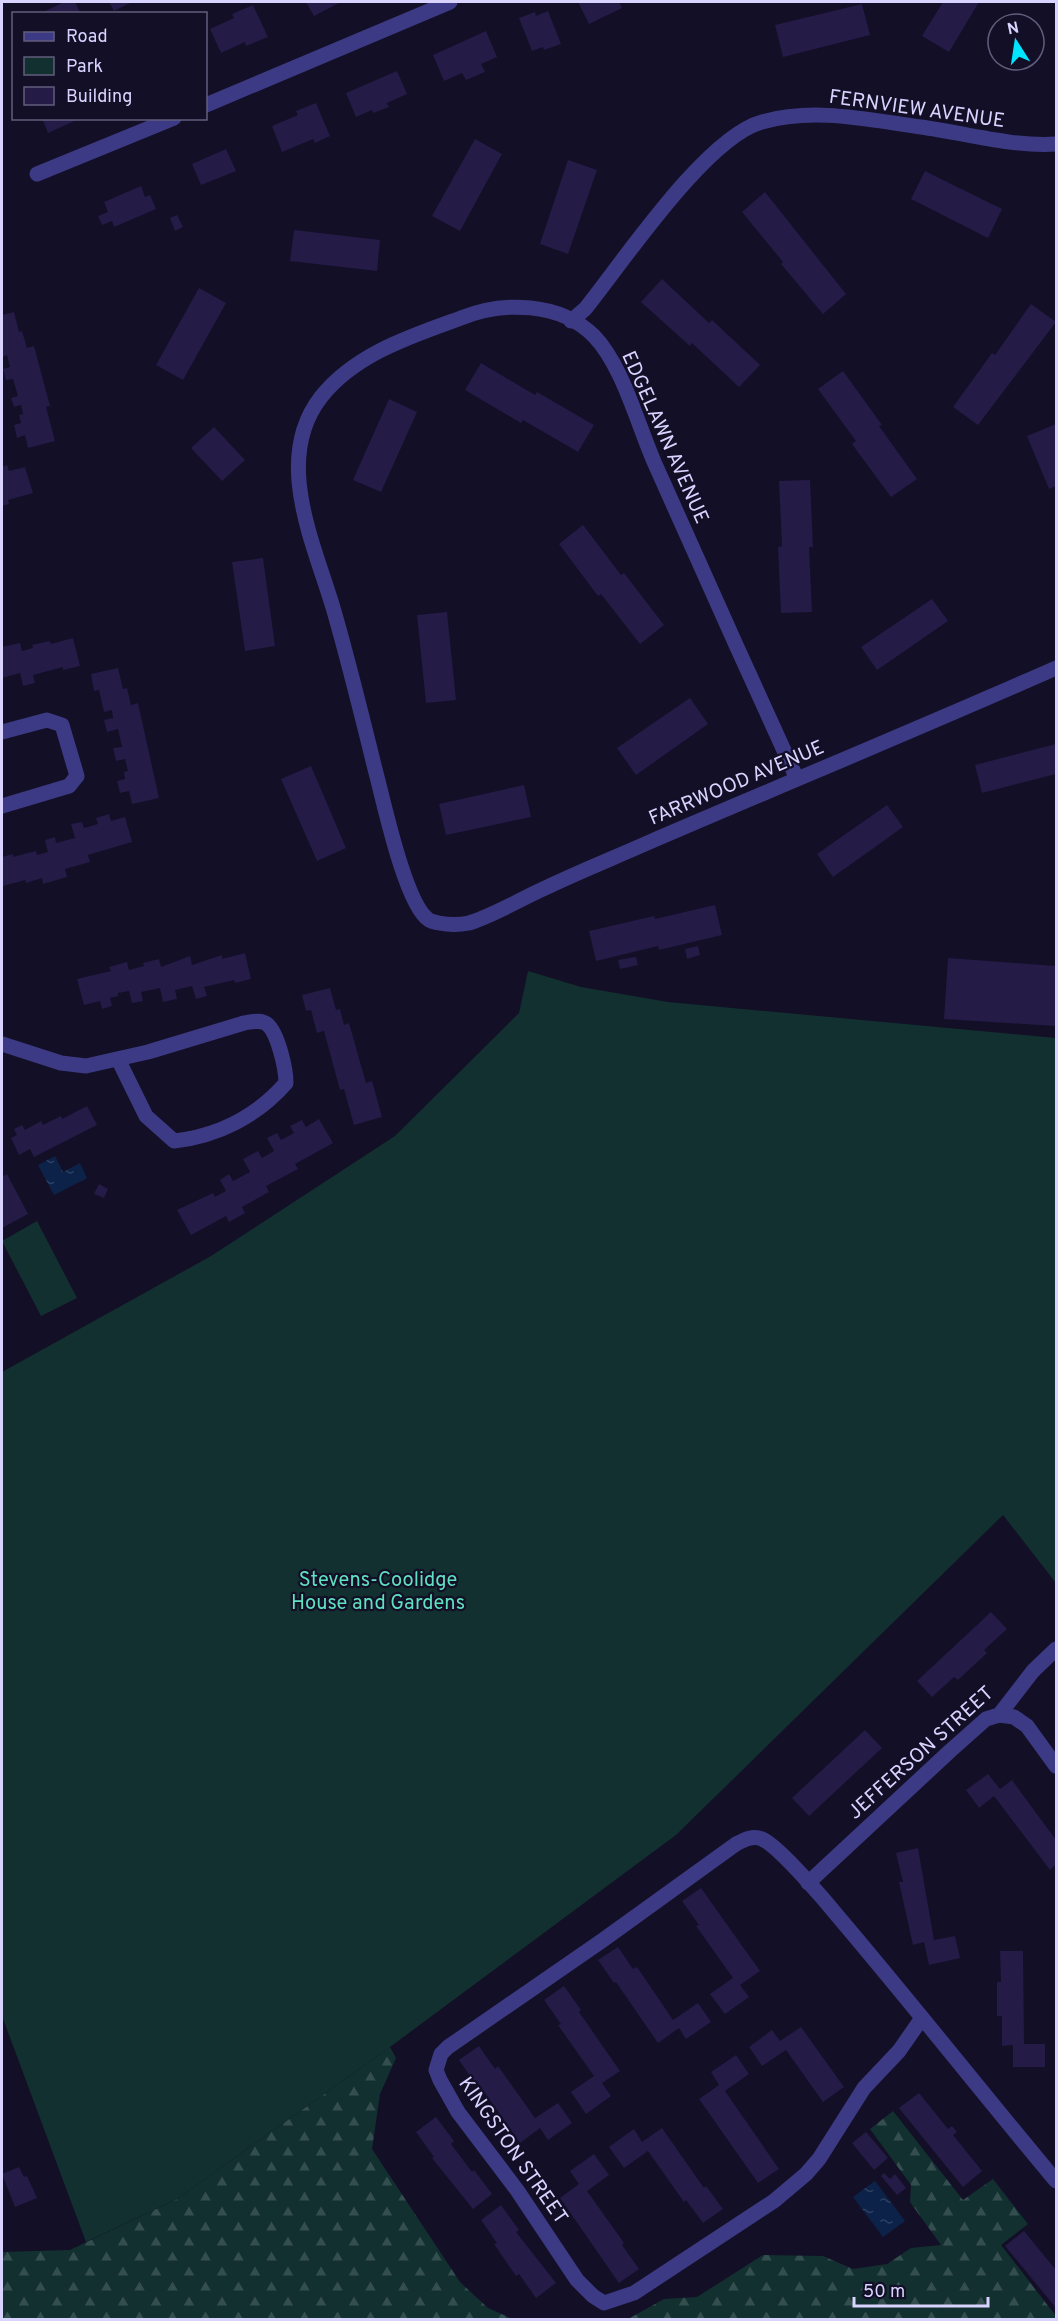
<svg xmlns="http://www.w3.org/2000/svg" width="1058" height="2321" viewBox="0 0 1058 2321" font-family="Overpass,sans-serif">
	<defs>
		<pattern id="forest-firs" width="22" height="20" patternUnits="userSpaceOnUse" patternTransform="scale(1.5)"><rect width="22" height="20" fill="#12302f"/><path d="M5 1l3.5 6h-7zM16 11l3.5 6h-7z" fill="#344d4e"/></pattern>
		<pattern id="water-ripples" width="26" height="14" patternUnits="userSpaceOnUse" patternTransform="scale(1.5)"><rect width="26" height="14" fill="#0c2248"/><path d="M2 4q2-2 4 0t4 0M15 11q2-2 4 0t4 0" fill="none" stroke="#2f4163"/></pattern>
	</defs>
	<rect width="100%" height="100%" fill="#130f26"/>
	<g fill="url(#forest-firs)">
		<path d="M390,2047L396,2058L380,2094L372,2149L460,2282L488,2308L513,2319H2V2252L70,2250L177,2199Z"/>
		<path d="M893,2111L963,2200L993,2179L1028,2224L1001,2245L1056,2316V2319H628L664,2299L697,2297L763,2255L823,2256L853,2269L887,2264L911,2248L941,2245L910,2202L911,2185L870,2129Z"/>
	</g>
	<g fill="#12302f">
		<path d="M528,971L581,987L668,1002L1056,1038V1583L1003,1515L676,1835L390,2047L177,2199L86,2242L2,2016V1372L211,1256L395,1136L519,1013Z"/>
		<path d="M37,1221L77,1298L41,1316L2,1241Z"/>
	</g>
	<g fill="url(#water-ripples)">
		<path d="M55,1156L63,1172L80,1163L87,1178L54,1195L38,1165Z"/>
		<path d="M875,2181L905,2221L883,2237L853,2197Z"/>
	</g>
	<g fill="#241b47">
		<path d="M64,2H75L81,14H39Z"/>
		<path d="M109,2H132L114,11Z"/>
		<path d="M306,2H341L314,16Z"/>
		<path d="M578,2H619L622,8L589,24Z"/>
		<path d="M943,2H979L949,52L922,36Z"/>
		<path d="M862,4L870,35L783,57L775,25Z"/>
		<path d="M253,5L268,37L246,46L245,42L221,53L210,29L234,18L232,14Z"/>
		<path d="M548,11L561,44L544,50L543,47L532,51L519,18L535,12L536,16Z"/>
		<path d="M486,31L497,57L481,64L485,72L466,80L462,73L444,81L433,55Z"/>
		<path d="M397,71L407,94L387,103L389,107L373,113L372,110L356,117L346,93Z"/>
		<path d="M316,103L330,136L315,143L313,139L282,152L272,126L298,115L296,111Z"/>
		<path d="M42,118H81L48,133Z"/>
		<path d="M475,139L502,154L460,231L432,216Z"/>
		<path d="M226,149L236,171L201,185L192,164Z"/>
		<path d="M568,160L597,170L568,254L540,244Z"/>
		<path d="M925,171L1002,209L988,238L911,199Z"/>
		<path d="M141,186L145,197L150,195L156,209L114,227L112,221L102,225L98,216L108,212L104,202Z"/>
		<path d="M765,192L846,294L823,314L781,264L783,262L742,212Z"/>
		<path d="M177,215L183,227L175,231L170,218Z"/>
		<path d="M294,230L380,240L377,271L290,261Z"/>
		<path d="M662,279L709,323L712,320L760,365L739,387L692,343L690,346L641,302Z"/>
		<path d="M199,288L226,303L183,380L156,365Z"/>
		<path d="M1031,304L1056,322L978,425L953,407L992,353L995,355Z"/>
		<path d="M14,312L19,332L22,331L27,348L34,346L50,406L46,407L55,441L28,448L25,435L17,438L14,425L21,423L19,415L23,414L21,405L14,407L11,398L18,396L13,379L6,380L3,369L10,367L7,355L2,357V315Z"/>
		<path d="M481,363L535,395L537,392L594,425L578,452L523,420L521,423L465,390Z"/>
		<path d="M843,371L882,425L879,426L917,479L891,497L852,444L856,441L818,389Z"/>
		<path d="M389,399L417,412L381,492L353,480Z"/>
		<path d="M1056,424V486L1049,489L1027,436Z"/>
		<path d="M214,427L245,460L222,481L191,448Z"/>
		<path d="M7,465L9,471L25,467L33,493L8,500L9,504L2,506V467Z"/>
		<path d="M810,480L813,547H809L812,612L781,613L778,547L782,546L779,481Z"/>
		<path d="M583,525L621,575L624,573L664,625L640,644L601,594L598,596L559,544Z"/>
		<path d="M263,558L275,646L245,651L232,562Z"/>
		<path d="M932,599L948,621L877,670L861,647Z"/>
		<path d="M447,612L456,700L426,703L417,615Z"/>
		<path d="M73,638L80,666L63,670V667L33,675L35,683L23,686L20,673L2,678V647L20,643L22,651L33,648L32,645L50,641L51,644Z"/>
		<path d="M118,668L123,689L127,688L131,705L138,703L159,798L132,804L129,791L120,793L117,781L125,779L124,772L128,771L125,759L116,761L113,748L122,747L118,729L107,732L104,720L113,718L112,710L104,712L99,690L94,691L91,674Z"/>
		<path d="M690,698L708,724L636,775L617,748Z"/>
		<path d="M1056,744V774L982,793L975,765Z"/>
		<path d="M311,766L346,848L317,861L281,779Z"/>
		<path d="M524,785L531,817L446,835L439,804Z"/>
		<path d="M887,805L903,827L833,877L817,854Z"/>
		<path d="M109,814L111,821L125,817L132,842L88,855L90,862L65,869L67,877L43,884L42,878L26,883L25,880L3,886L2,857L13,854V857L36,851L37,855L48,852L45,840L55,837L56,843L75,838L71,824L82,822L84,828L98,824L96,818Z"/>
		<path d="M715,905L722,935L659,950L658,946L596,961L589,931L654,916L655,919Z"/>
		<path d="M698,946L700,955L687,959L685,949Z"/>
		<path d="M245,953L251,979L235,983L234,980L204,987L207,996L196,999L192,986L175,990L177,999L163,1002L160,988L141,992L143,1001L132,1003L129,991L118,993V996L110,998L112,1006L102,1009L100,1001L84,1005L77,979L111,971L109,967L127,962L129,970L144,966L143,963L159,959L161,967L190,956L192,965L222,955V959Z"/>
		<path d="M636,957L638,965L620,969L618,960Z"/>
		<path d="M948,958L1056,966V1026L944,1019Z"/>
		<path d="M330,988L336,1010L340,1009L344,1025L349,1023L366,1083L372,1081L382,1117L354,1125L344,1089L340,1090L324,1031L317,1033L311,1010L306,1011L302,995Z"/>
		<path d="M87,1106L97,1125L34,1157L30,1149L19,1155L11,1138L17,1135L14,1129L22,1125L25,1130L41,1121L43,1125L61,1116L62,1119Z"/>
		<path d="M319,1119L333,1143L295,1164L298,1169L266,1186L269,1192L242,1207L245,1213L229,1222L226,1216L191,1235L177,1210L213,1193L215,1197L226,1191L220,1180L229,1174L233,1181L250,1172L243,1159L258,1151L262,1158L274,1151L267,1138L277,1133L281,1140L294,1133L290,1126L302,1120L306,1127Z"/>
		<path d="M7,1174L28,1214L2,1228V1177Z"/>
		<path d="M99,1184L108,1189L104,1198L94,1194Z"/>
		<path d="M991,1612L1007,1629L984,1650L987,1653L958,1680L954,1677L932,1697L917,1681Z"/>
		<path d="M865,1730L882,1748L809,1816L792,1798Z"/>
		<path d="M988,1774L1000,1789L1012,1780L1056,1840V1864L1050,1870L994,1796L979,1808L966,1790Z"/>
		<path d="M918,1848L934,1940L955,1936L960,1958L929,1965L924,1942L913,1945L899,1882H903L896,1853Z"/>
		<path d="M701,1888L760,1971L740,1985L749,1997L725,2014L710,1994L733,1978L696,1926L699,1925L682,1901Z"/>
		<path d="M618,1947L633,1969L637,1967L673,2020L698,2003L711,2022L686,2039L679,2028L658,2043L616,1982L614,1983L598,1960Z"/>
		<path d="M1000,1951H1023L1024,2044H1045V2067H1013V2045L1002,2046V2016H997V1982H1001Z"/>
		<path d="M564,1986L581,2010L579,2012L620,2071L602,2083L611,2096L586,2114L571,2092L594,2076L558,2025L561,2024L544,2000Z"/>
		<path d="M801,2027L844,2087L823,2102L786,2050L762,2066L749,2047L772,2030L780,2041Z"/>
		<path d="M479,2046L495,2069L498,2066L535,2118L558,2103L572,2123L548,2140L540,2128L520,2143L478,2083L476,2085L459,2060Z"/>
		<path d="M736,2055L749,2074L725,2091L779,2169L758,2183L699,2099L719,2085L711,2072Z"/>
		<path d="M919,2093L948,2129L952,2126L957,2132L953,2135L982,2171L963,2187L899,2108Z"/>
		<path d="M436,2117L454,2141L451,2144L472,2172L474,2170L492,2194L473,2209L432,2158L434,2157L416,2132Z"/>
		<path d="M662,2128L704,2188L706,2186L723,2209L703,2223L686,2200L684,2202L648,2151L624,2168L609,2147L634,2129L642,2142Z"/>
		<path d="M866,2132L888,2158L874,2170L852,2143Z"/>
		<path d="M594,2154L609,2175L587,2191L624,2243L622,2245L639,2269L619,2283L560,2198L579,2184L570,2171Z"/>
		<path d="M19,2167L24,2177L27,2176L37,2198L15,2207L2,2174Z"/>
		<path d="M884,2173L890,2179L895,2174L906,2188L897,2195L881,2176Z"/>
		<path d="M501,2205L519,2230L516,2232L556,2283L536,2298L519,2274L516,2276L494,2244L497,2243L481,2220Z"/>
		<path d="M1024,2231L1056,2270V2308L1005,2246Z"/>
	</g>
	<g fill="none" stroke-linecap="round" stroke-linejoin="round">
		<g stroke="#3d3a85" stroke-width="15">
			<path d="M206,105L450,2"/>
			<path d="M37,174L174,118"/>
			<path d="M571,321L585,309C623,262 706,137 762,122C814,107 869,120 921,127C965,133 1012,147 1056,144"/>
			<path d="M2,732L47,720L62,725L77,776L69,786L2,806"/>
			<path d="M797,779C749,674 702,570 655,464C638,426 623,366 594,336C560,302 503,301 461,318C411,336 355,354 321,397C272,460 315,545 334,611C349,663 362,716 375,769C383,798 405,905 429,920C432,922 435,922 439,923C449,925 459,925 469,923C494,915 519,900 543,889C576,873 611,859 645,844C782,785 920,728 1056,668"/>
			<path d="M2,1044L61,1063L86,1066L148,1052L244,1023C252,1022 260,1019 267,1024C278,1033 286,1069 286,1083C257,1116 218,1136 174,1141L146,1116L118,1059"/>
			<path d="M999,1715L1014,1717L1027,1726L1056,1766"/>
			<path d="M808,1883L950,1751L986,1719L999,1715L1033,1671L1056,1649"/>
			<path d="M922,2018L899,2051L864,2088L819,2159L806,2174L774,2201L634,2293L604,2303L593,2296L577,2280L517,2190L458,2112L440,2080L436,2070L441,2054L448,2047L603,1940L736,1844C744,1840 753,1835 762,1839C779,1846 828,1904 841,1920C914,2006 984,2095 1056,2181"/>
		</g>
	</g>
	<g text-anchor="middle" stroke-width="4.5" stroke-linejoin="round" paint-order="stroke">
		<g font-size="20" fill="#d9d4ff" stroke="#130f26">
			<text transform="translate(917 108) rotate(8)" y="7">FERNVIEW AVENUE</text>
			<text transform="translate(666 437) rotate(66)" y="7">EDGELAWN AVENUE</text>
			<text transform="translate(736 782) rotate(-23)" y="7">FARRWOOD AVENUE</text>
			<text transform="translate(920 1752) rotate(-42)" y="7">JEFFERSON STREET</text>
			<text transform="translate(514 2150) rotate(55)" y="7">KINGSTON STREET</text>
		</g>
		<g font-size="20" fill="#5fe0c0" stroke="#130f26">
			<text x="378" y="1586">Stevens-Coolidge<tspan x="378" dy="23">House and Gardens</tspan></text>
		</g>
	</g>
	<rect width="1058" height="2321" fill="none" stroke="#d9d4ff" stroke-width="6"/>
	<rect x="12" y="12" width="195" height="108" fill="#130f26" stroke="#625e7d" stroke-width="1.5"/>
	<rect x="24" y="32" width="30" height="9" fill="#3d3a85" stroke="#625e7d" stroke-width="1.5"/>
	<text x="66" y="42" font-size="18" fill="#d9d4ff">Road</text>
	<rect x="24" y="57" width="30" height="18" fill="#12302f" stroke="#625e7d" stroke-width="1.5"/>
	<text x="66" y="72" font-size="18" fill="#d9d4ff">Park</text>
	<rect x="24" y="87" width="30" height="18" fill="#241b47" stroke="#625e7d" stroke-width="1.5"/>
	<text x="66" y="102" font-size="18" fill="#d9d4ff">Building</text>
	<g transform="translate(1016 42) rotate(348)"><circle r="28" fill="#130f26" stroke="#625e7d" stroke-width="1.5"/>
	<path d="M0-4.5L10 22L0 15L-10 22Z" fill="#00e5ff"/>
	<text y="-9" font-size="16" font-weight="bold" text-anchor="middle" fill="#d9d4ff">N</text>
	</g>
	<path d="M854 2297v9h134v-9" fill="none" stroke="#d9d4ff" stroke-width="3"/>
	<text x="863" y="2297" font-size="18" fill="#d9d4ff" stroke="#130f26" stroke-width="4.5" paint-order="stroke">50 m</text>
</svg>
